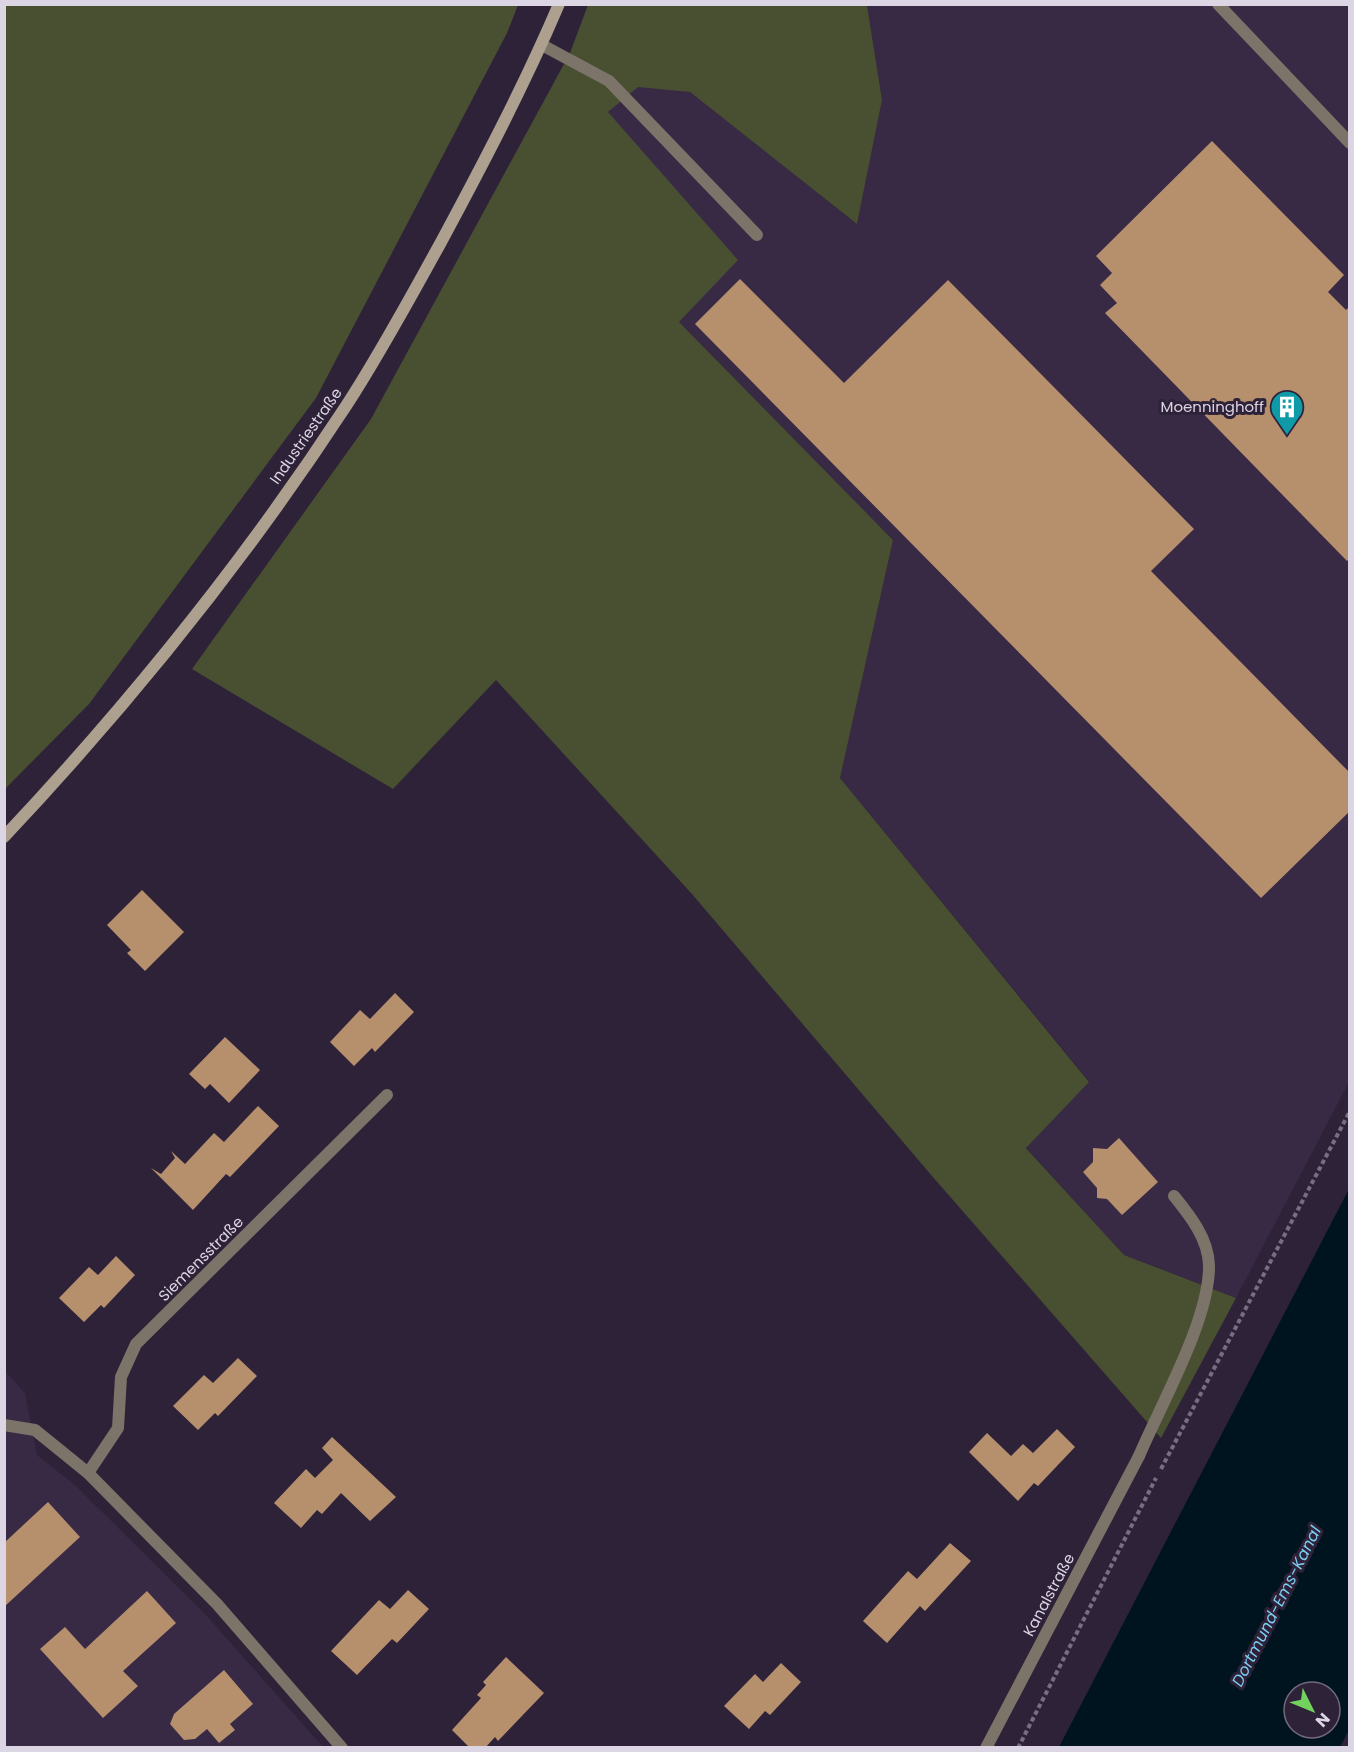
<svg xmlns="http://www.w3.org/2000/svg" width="1354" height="1752" viewBox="0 0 1354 1752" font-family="Poppins,sans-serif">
	<rect width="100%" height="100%" fill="#2e2238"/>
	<g fill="#382945">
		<path d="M867,5H1349V1082L1236,1298L1124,1255L1026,1147L1089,1081L840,778L893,540L679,322L608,112L638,86L690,92L857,224L882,100Z"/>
		<path d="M4,1370L25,1393L37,1455L76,1486L205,1614L323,1747H5Z"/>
	</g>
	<g fill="#485031">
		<path d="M5,4L518,5L507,33L316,398L89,704L5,789Z"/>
		<path d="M588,5H867L882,100L857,224L690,92L638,87L608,112L738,260L679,322L893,540L840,778L1089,1082L1026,1148L1124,1255L1236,1298L1161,1438L932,1176L692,894L496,680L393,789L192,669L371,419L570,53Z"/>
	</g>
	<path fill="#00141f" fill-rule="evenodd" d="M1349,1189V1730L1340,1747H1059ZM1294,1692H1330V1728H1294Z"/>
	<g fill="#b68f6d">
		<path d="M1212,141L1344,275L1328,292L1346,310L1350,306V558L1347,561L1105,313L1117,303L1100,285L1112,273L1096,256Z"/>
		<path d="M740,279L844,383L948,280L1194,529L1151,571L1350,773V811L1261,898L695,324Z"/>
		<path d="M142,890L184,932L145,971L127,953L131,950L107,925Z"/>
		<path d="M395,993L414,1012L375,1052L372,1048L354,1066L330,1042L360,1010L370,1019Z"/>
		<path d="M225,1037L260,1070L229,1103L210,1084L205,1089L189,1074Z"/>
		<path d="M258,1106L279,1126L230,1177L226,1174L193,1210L151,1168L161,1174L175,1158L171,1151L185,1164L214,1133L224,1142Z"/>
		<path d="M1119,1138L1158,1182L1122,1215L1107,1199L1097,1198V1188L1083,1172L1093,1162V1148L1107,1149Z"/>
		<path d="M116,1256L135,1275L104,1308L101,1305L84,1322L59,1298L89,1267L98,1275Z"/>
		<path d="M238,1358L257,1376L218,1416L215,1413L198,1430L173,1406L204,1375L213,1383Z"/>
		<path d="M1057,1429L1075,1447L1038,1486L1034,1483L1018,1501L969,1452L987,1433L1011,1456L1023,1444L1033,1453Z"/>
		<path d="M332,1437L396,1497L370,1521L341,1493L322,1514L317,1510L301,1528L274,1503L306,1469L315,1478L333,1460L322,1448Z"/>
		<path d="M48,1502L80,1537L4,1607V1543Z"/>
		<path d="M950,1543L971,1561L925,1611L920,1606L887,1643L863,1621L908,1571L917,1579Z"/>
		<path d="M408,1590L429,1609L397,1643L392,1639L357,1675L331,1651L379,1600L390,1609Z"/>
		<path d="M147,1591L176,1623L123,1671L138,1686L103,1718L40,1649L65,1627L85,1649Z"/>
		<path d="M506,1657L544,1693L498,1741L495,1737L485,1748H470L452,1730L481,1698L477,1695L486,1685L483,1682Z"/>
		<path d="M781,1663L801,1682L770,1715L765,1711L749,1729L724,1706L755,1674L763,1682Z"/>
		<path d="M224,1670L253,1704L230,1724L235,1730L219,1743L207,1729L195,1739L184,1740L170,1724L174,1714Z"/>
	</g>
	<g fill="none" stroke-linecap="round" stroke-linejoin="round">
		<g stroke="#786e82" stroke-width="4" stroke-dasharray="4.5 3" stroke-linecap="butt">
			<path d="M1161,1469L1350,1111"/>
			<path d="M1018,1748L1156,1478"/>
		</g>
		<g stroke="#7d7469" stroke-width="12">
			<path d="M1218,4L1350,143"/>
			<path d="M542,45L609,81L757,235"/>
			<path d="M1139,1456C1161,1404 1210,1319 1209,1265C1208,1238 1190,1216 1174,1196"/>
			<path d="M88,1473L118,1428L121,1377L136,1344L387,1095"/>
		</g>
		<g stroke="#7d7469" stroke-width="12">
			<path d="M4,1425L35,1430L88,1473L217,1604L342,1748"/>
			<path d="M986,1748L1139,1456"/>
		</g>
		<path stroke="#ada08e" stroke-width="12" d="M4,837C130,703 246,559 346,406C380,354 410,298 440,244C482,166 524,86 559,4"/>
	</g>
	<defs>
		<g id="building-pin" transform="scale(1.725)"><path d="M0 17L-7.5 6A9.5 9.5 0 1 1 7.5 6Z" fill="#0f9aa8" stroke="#2e2238"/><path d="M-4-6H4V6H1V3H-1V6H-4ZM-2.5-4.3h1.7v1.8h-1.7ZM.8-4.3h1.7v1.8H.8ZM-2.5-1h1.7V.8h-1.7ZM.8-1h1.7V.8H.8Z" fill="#fff"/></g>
	</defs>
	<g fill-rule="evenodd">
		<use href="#building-pin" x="1287" y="407"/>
	</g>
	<g text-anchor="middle" stroke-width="6" stroke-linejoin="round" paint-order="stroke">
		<g font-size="15" fill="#dcd5e4" stroke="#2e2238" text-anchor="end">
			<text x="1264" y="412">Moenninghoff</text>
		</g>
		<g font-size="15" fill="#dcd5e4" stroke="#2e2238">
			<text transform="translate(306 436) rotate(-55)" y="5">Industriestraße</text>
			<text transform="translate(201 1259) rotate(-45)" y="5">Siemensstraße</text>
			<text transform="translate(1049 1595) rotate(-62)" y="5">Kanalstraße</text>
		</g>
		<g font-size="16" font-style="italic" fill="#7ccef4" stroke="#2e2238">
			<text transform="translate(1276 1606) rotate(-63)" y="6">Dortmund-Ems-Kanal</text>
		</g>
	</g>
	<rect width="1354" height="1752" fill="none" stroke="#dcd5e4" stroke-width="12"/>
	<g transform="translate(1312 1710) rotate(133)"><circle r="28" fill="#2e2238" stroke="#746a7d" stroke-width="1.5"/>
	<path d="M0-4.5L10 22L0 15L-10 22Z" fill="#72d25d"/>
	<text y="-9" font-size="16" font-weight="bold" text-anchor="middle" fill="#dcd5e4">N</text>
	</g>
</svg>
